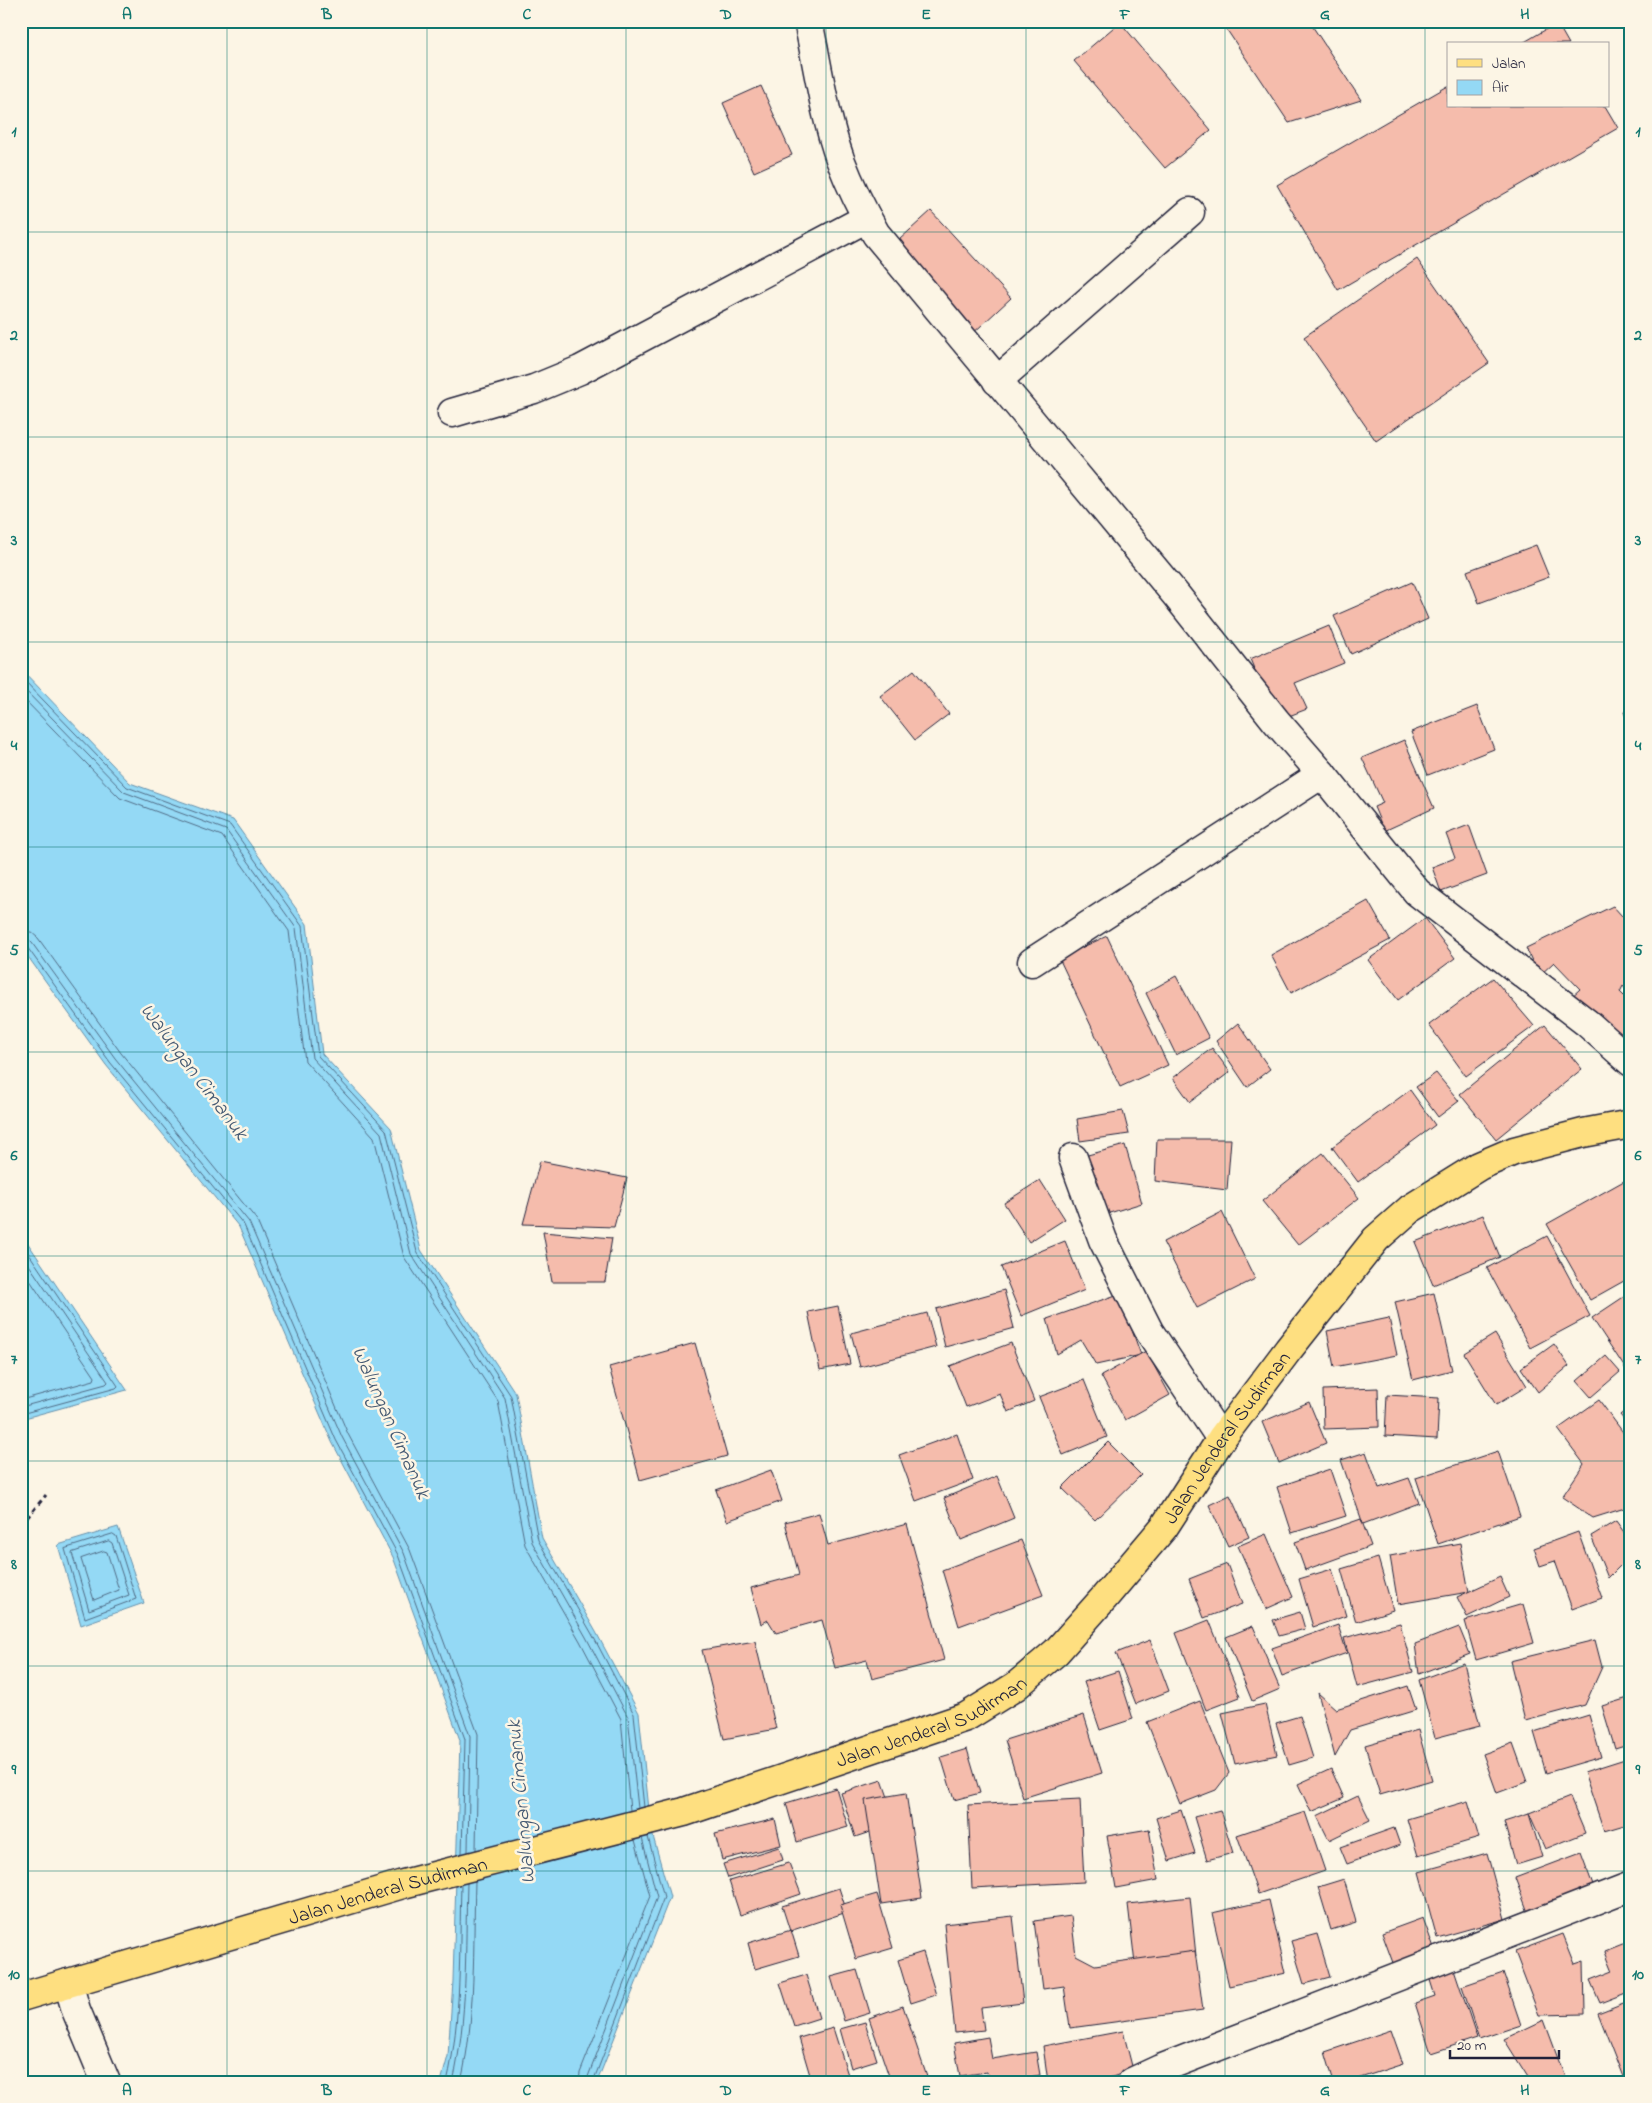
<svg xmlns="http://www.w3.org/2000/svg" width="1652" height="2103" viewBox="0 0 1652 2103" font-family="'Indie Flower',sans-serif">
	<rect width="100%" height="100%" fill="#fcf5e5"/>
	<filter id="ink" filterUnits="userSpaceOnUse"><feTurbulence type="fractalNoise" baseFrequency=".02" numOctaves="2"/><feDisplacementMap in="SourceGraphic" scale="10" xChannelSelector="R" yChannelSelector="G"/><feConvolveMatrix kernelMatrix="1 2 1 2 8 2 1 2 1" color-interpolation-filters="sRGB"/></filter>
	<g filter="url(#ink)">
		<g fill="#94d9f5" stroke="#6690ab">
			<path d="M21,669L130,783L233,820L307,924L322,1054L391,1128L421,1250L516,1394L542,1538L596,1632L639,1713L651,1829L670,1897L597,2082H441L448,2056L453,1981L460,1740L393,1557L332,1442L239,1227L106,1065L21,947Z"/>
			<path d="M21,1233L127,1390L21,1419Z"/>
			<path d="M118,1527L144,1603L81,1625L58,1545Z"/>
		</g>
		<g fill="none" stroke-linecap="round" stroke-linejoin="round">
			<g stroke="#506b85" stroke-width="1">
				<path d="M21,677L127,787L230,825L302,926L318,1056L386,1130L417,1252L511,1396L538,1540L592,1634L634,1714L644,1807"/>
				<path d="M21,686L124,792L226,830L296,928L312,1058L381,1133L411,1254L505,1398L532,1542L586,1637L628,1717L638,1808"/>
				<path d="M21,696L120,798L222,836L289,931L305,1061L374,1137L404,1257L498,1401L525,1545L580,1641L621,1719L630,1810"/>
				<path d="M21,931L31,932L38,938L121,1053L256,1219L348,1434L410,1550L478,1734L476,1850"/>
				<path d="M21,938L28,939L32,943L115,1058L249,1222L342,1437L404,1553L470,1736L468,1852"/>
				<path d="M21,944L27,947L110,1062L244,1225L336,1440L398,1555L465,1739L462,1853"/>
				<path d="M21,1242L118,1386L116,1388L21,1414"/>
				<path d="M21,1253L108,1382L106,1384L21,1407"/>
				<path d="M21,1267L95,1377L94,1380L21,1400"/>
				<path d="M113,1534L116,1536L136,1599L85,1618L65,1549Z"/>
				<path d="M109,1541L112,1543L129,1595L89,1610L72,1553Z"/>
				<path d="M104,1551L107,1552L119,1590L94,1600L81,1559Z"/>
				<path d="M447,2082C462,2018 459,1950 461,1885"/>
				<path d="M453,2082C468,2018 465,1949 467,1883"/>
				<path d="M461,2082C476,2017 473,1947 475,1881"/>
				<path d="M579,2082L580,2073L650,1896L635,1840"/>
				<path d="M586,2082L657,1897L642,1838"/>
				<path d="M593,2082L664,1897L648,1837"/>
			</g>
		</g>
		<g fill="#f5bcac" stroke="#22223b">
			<path d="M1221,21H1309L1361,100L1289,123Z"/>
			<path d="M1120,22L1211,130L1165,168L1074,61Z"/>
			<path d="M1557,23L1569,44H1521Z"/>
			<path d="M761,86L792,155L754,172L723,103Z"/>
			<path d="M1448,86V106H1605L1618,128L1338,290L1277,185Z"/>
			<path d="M931,211L1011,298L969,337L889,249Z"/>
			<path d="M1417,259L1489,363L1376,441L1304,337Z"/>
			<path d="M1536,545L1549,577L1479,603L1467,571Z"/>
			<path d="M1412,582L1428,619L1351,654L1334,616Z"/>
			<path d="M1329,626L1344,663L1295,683L1307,709L1276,721L1250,659Z"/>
			<path d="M914,670L949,714L915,740L880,696Z"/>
			<path d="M1477,706L1494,749L1428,775L1411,732Z"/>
			<path d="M1631,709V730L1624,712Z"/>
			<path d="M1404,740L1434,808L1384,831L1374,807L1383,803L1362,758Z"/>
			<path d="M1469,825L1487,875L1441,892L1432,867L1455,858L1446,834Z"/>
			<path d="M1368,901L1390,940L1291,993L1271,955Z"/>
			<path d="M1613,906L1631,926V995L1623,986L1620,992L1631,1003V1028L1613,1045L1569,999L1580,989L1554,962L1539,976L1526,948Z"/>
			<path d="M1425,918L1455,958L1398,1000L1368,960Z"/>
			<path d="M1107,936L1168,1065L1120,1087L1059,958Z"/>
			<path d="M1176,976L1209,1038L1176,1055L1146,993Z"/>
			<path d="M1493,978L1534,1026L1466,1076L1429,1025Z"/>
			<path d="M1238,1023L1270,1069L1247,1087L1216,1041Z"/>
			<path d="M1545,1025L1582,1069L1496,1139L1460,1094Z"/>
			<path d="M1212,1048L1230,1072L1190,1102L1173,1078Z"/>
			<path d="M1436,1073L1459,1101L1438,1117L1416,1087Z"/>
			<path d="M1410,1090L1435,1125L1358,1182L1332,1147Z"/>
			<path d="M1123,1111L1129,1134L1080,1141L1077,1119Z"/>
			<path d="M1157,1139H1231L1227,1190L1155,1181Z"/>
			<path d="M1125,1145L1142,1203L1103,1215L1084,1156Z"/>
			<path d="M1323,1153L1359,1198L1298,1245L1262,1201Z"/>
			<path d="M540,1161L627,1178L614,1227L523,1224Z"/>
			<path d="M1631,1177V1277L1590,1300L1547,1224Z"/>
			<path d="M1040,1180L1065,1219L1029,1242L1004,1203Z"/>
			<path d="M1222,1212L1255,1279L1197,1308L1163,1242Z"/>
			<path d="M1483,1215L1500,1257L1433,1285L1415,1242Z"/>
			<path d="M543,1232L612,1238L605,1282H552Z"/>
			<path d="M1547,1236L1590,1316L1530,1348L1487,1268Z"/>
			<path d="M1065,1241L1085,1290L1021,1316L1001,1267Z"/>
			<path d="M1004,1290L1014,1328L945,1347L936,1309Z"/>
			<path d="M1631,1292V1369L1627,1371L1592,1318Z"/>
			<path d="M1434,1293L1452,1370L1413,1380L1395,1302Z"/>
			<path d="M1119,1294L1141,1355L1096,1365L1081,1340L1057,1354L1047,1319Z"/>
			<path d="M838,1306L850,1364L820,1370L808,1312Z"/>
			<path d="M927,1313L936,1347L860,1367L851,1333Z"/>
			<path d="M1389,1318L1397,1355L1334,1367L1327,1331Z"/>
			<path d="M1495,1334L1527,1386L1496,1405L1464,1353Z"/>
			<path d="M695,1343L727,1456L640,1480L609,1367Z"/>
			<path d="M1011,1343L1034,1401L1008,1412L1000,1394L966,1407L950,1366Z"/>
			<path d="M1554,1344L1569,1366L1538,1392L1521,1368Z"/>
			<path d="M1146,1351L1170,1395L1125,1420L1101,1376Z"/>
			<path d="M1606,1356L1620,1372L1591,1397L1577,1381Z"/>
			<path d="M1084,1380L1107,1437L1063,1455L1039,1397Z"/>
			<path d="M1378,1388L1379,1427L1324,1429L1323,1390Z"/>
			<path d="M1387,1395L1439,1398L1437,1439L1385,1436Z"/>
			<path d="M1599,1400L1631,1443V1511L1628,1507L1593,1518L1562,1497L1584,1464L1558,1429Z"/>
			<path d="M1309,1402L1326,1443L1279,1463L1262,1422Z"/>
			<path d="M1631,1406V1428L1620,1415Z"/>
			<path d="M957,1434L973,1480L916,1501L899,1455Z"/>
			<path d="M1108,1442L1141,1475L1095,1520L1062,1488Z"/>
			<path d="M1498,1451L1520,1516L1438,1544L1416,1478Z"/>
			<path d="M1366,1452L1379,1488L1409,1478L1419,1503L1363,1524L1341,1460Z"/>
			<path d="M1330,1469L1346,1516L1292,1533L1277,1487Z"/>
			<path d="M771,1470L782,1501L727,1521L716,1490Z"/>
			<path d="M997,1476L1014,1518L961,1540L944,1498Z"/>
			<path d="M1230,1495L1249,1537L1228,1546L1209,1505Z"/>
			<path d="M819,1513L828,1545L907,1524L944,1660L872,1679L867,1660L835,1668L822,1620L776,1633L768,1620L761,1624L751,1588L799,1575L785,1522Z"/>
			<path d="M1361,1519L1371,1546L1305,1570L1295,1542Z"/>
			<path d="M1616,1521L1631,1542V1555L1608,1578L1591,1536Z"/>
			<path d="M1578,1532L1602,1598L1572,1609L1555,1561L1540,1566L1534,1548Z"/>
			<path d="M1266,1534L1293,1597L1266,1609L1238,1546Z"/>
			<path d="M1021,1540L1043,1595L959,1626L942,1570Z"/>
			<path d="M1460,1543L1469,1592L1398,1604L1390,1556Z"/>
			<path d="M1378,1558L1393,1610L1356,1622L1341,1569Z"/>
			<path d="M1227,1564L1242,1604L1204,1618L1189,1579Z"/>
			<path d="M1332,1569L1346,1616L1313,1627L1299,1579Z"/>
			<path d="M1500,1577L1509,1597L1467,1617L1457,1597Z"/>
			<path d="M1523,1604L1534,1643L1476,1660L1465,1621Z"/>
			<path d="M1300,1612L1305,1629L1279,1636L1273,1620Z"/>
			<path d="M1209,1620L1240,1697L1206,1710L1176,1633Z"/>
			<path d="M1400,1623L1413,1672L1357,1687L1344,1638Z"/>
			<path d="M1338,1625L1347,1653L1282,1676L1272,1648Z"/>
			<path d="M1253,1626L1280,1689L1252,1701L1226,1637Z"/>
			<path d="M1459,1627L1470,1654L1419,1674L1415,1644Z"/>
			<path d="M1150,1640L1169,1691L1136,1704L1116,1653Z"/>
			<path d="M1595,1640L1602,1667L1585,1705L1525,1721L1510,1661Z"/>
			<path d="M755,1641L776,1729L724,1739L702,1650Z"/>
			<path d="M1464,1663L1480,1726L1435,1738L1419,1680Z"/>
			<path d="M1118,1671L1133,1719L1100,1730L1084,1682Z"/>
			<path d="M1408,1686L1416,1710L1350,1730L1335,1757L1318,1693L1336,1709Z"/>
			<path d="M1628,1698L1631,1709V1744L1615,1749L1602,1706Z"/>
			<path d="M1200,1701L1229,1773L1216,1790L1180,1804L1147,1722Z"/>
			<path d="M1265,1704L1277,1755L1235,1764L1222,1713Z"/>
			<path d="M1084,1715L1102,1773L1023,1798L1005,1740Z"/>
			<path d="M1589,1715L1601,1757L1546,1773L1534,1732Z"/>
			<path d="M1300,1716L1313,1758L1289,1765L1276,1723Z"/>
			<path d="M1418,1730L1432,1780L1380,1795L1365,1745Z"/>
			<path d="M1513,1743L1527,1782L1497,1793L1483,1754Z"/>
			<path d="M967,1749L980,1793L954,1800L941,1757Z"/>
			<path d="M1631,1757V1823L1604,1831L1584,1772Z"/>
			<path d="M1331,1769L1344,1798L1311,1812L1298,1784Z"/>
			<path d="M882,1780L897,1823L855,1837L841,1793Z"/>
			<path d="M836,1788L848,1827L797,1842L786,1803Z"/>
			<path d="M906,1793L922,1898L881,1904L865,1800Z"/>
			<path d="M1358,1796L1370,1820L1329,1840L1317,1816Z"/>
			<path d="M1570,1797L1585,1833L1545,1849L1529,1813Z"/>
			<path d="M1080,1799L1084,1882L972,1888L968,1805Z"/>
			<path d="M1468,1801L1479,1838L1418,1856L1407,1819Z"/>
			<path d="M1181,1810L1195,1853L1169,1861L1156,1818Z"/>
			<path d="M1220,1810L1233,1853L1207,1860L1194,1817Z"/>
			<path d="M1305,1812L1325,1871L1258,1894L1237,1835Z"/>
			<path d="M1529,1814L1542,1857L1516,1865L1504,1822Z"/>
			<path d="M775,1819L781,1845L722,1860L715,1834Z"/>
			<path d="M1394,1828L1400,1845L1347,1864L1340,1847Z"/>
			<path d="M1149,1829L1158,1880L1116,1888L1107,1836Z"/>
			<path d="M779,1847L783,1860L728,1878L723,1864Z"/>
			<path d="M1487,1853L1505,1919L1437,1938L1419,1872Z"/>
			<path d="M1581,1853L1595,1891L1529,1915L1515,1878Z"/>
			<path d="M789,1863L801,1894L740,1915L729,1881Z"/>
			<path d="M1344,1879L1356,1922L1331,1930L1318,1887Z"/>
			<path d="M839,1888L847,1912L790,1931L782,1906Z"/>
			<path d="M877,1894L893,1948L856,1959L840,1905Z"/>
			<path d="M1190,1897L1196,1956L1135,1964L1128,1904Z"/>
			<path d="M1269,1900L1286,1973L1229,1986L1212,1913Z"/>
			<path d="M1013,1916L1023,2003L981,2008L984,2030L955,2033L944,1924Z"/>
			<path d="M1071,1916L1076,1955L1095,1965L1195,1951L1203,2010L1070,2028L1064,1986L1043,1989L1034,1921Z"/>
			<path d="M1423,1918L1437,1957L1396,1971L1382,1933Z"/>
			<path d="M791,1930L799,1956L755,1969L748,1943Z"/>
			<path d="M1317,1934L1330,1977L1304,1984L1291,1941Z"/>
			<path d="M1563,1934L1575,1964L1584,1961L1585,2014L1539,2015L1515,1952Z"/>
			<path d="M1630,1941L1631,1991L1600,2003L1590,1980L1613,1971L1605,1951Z"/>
			<path d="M923,1952L936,1995L911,2003L898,1960Z"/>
			<path d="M1454,1969L1477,2038L1431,2053L1415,2003L1435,1996L1429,1977Z"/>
			<path d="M857,1970L870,2013L844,2021L831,1977Z"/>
			<path d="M1503,1972L1521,2025L1479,2039L1462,1986Z"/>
			<path d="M806,1975L819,2018L794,2026L780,1983Z"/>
			<path d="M1631,2000V2082H1625L1598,2013Z"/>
			<path d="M903,2006L927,2077L912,2082H891L869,2018Z"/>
			<path d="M1544,2020L1567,2082H1531L1504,2039Z"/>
			<path d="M865,2022L877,2060L851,2068L840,2029Z"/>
			<path d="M833,2028L848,2075L825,2082H812L799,2038Z"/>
			<path d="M1391,2030L1403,2064L1348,2082H1334L1325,2052Z"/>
			<path d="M1123,2031L1133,2070L1097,2082H1048L1043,2046Z"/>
			<path d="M988,2037L992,2059L1036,2052L1040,2075L1000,2082H989L987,2072L960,2076L954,2043Z"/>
		</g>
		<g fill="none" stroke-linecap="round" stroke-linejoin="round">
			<g stroke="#22223b" stroke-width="31">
				<g id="minor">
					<path d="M808,21C818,67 824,114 840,159C850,185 862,210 876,234L1176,595L1276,721L1322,774L1417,892L1587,1023L1631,1062"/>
					<path d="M997,381L1190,212"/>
					<path d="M452,413L534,389L580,370L867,218"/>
					<path d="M1032,962L1322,774"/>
					<path d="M1073,1158L1103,1240L1149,1331L1221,1439"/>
					<path d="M68,1983L76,2010L106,2082"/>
					<path d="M1132,2082L1160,2069L1631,1886"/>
				</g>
			</g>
			<g stroke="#22223b" stroke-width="31">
				<g id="major">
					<path id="s1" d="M21,1997L403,1884L684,1812L966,1717L1016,1686L1056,1652L1104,1598L1164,1527L1221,1439L1288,1350L1376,1239L1410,1209L1479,1166L1514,1151L1583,1133L1631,1124"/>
				</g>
			</g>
			<path stroke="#22223b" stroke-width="3" stroke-dasharray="5 4" stroke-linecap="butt" d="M21,1525L46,1495"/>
			<use href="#minor" stroke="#fcf5e5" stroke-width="28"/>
			<use href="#major" stroke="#fedf80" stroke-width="28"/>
		</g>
	</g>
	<path fill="none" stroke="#0f766e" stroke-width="1" stroke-opacity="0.55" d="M227,21V2082M427,21V2082M626,21V2082M826,21V2082M1026,21V2082M1225,21V2082M1425,21V2082M21,232H1631M21,437H1631M21,642H1631M21,847H1631M21,1052H1631M21,1256H1631M21,1461H1631M21,1666H1631M21,1871H1631"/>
	<g text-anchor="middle" stroke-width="5" stroke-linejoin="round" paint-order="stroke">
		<g font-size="20" fill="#22223b" stroke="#fcf5e5">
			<text dy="7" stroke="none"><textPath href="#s1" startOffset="1372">Jalan Jenderal Sudirman</textPath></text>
			<text dy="7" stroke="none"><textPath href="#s1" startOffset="952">Jalan Jenderal Sudirman</textPath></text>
			<text dy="7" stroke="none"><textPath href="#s1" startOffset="382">Jalan Jenderal Sudirman</textPath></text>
		</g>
		<g font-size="21" font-style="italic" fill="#445973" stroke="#fcf5e5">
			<text transform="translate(195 1071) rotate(53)" y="7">Walungan Cimanuk</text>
			<text transform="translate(392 1422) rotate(66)" y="7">Walungan Cimanuk</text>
			<text transform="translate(520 1802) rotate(-95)" y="7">Walungan Cimanuk</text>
		</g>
	</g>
	<rect width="1652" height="2103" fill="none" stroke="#fcf5e5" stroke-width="55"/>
	<rect x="1447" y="42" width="162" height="65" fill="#fcf5e5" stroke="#a5a1a1"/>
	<rect x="1457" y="59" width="25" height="8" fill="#fedf80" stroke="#a5a1a1"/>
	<text x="1492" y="68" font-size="15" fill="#22223b">Jalan</text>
	<rect x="1457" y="80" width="25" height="15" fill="#94d9f5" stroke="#a5a1a1"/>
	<text x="1492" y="92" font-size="15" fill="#22223b">Air</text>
	<path d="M1450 2050v8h109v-8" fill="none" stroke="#22223b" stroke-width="2.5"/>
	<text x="1457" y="2050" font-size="15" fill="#22223b" stroke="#fcf5e5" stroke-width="4" paint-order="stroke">20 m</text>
	<rect x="28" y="28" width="1596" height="2048" fill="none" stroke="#0f766e" stroke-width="2"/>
	<g font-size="16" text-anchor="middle" font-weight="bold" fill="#0f766e">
		<text x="127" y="19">A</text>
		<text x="327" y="19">B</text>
		<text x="527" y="19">C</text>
		<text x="726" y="19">D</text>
		<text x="926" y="19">E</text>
		<text x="1125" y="19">F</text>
		<text x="1325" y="19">G</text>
		<text x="1525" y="19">H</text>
		<text x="14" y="136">1</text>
		<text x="1638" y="136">1</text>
		<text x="14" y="340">2</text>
		<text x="1638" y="340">2</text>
		<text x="14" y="545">3</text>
		<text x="1638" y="545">3</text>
		<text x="14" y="750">4</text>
		<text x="1638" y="750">4</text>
		<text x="14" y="955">5</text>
		<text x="1638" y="955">5</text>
		<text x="14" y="1160">6</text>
		<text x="1638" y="1160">6</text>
		<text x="14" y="1364">7</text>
		<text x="1638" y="1364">7</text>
		<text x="14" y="1569">8</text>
		<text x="1638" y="1569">8</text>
		<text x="14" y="1774">9</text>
		<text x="1638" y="1774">9</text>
		<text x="14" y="1979">10</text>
		<text x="1638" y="1979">10</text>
		<text x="127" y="2095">A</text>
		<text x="327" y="2095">B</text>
		<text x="527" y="2095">C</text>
		<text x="726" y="2095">D</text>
		<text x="926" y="2095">E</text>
		<text x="1125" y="2095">F</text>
		<text x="1325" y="2095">G</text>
		<text x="1525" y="2095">H</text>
	</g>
</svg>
